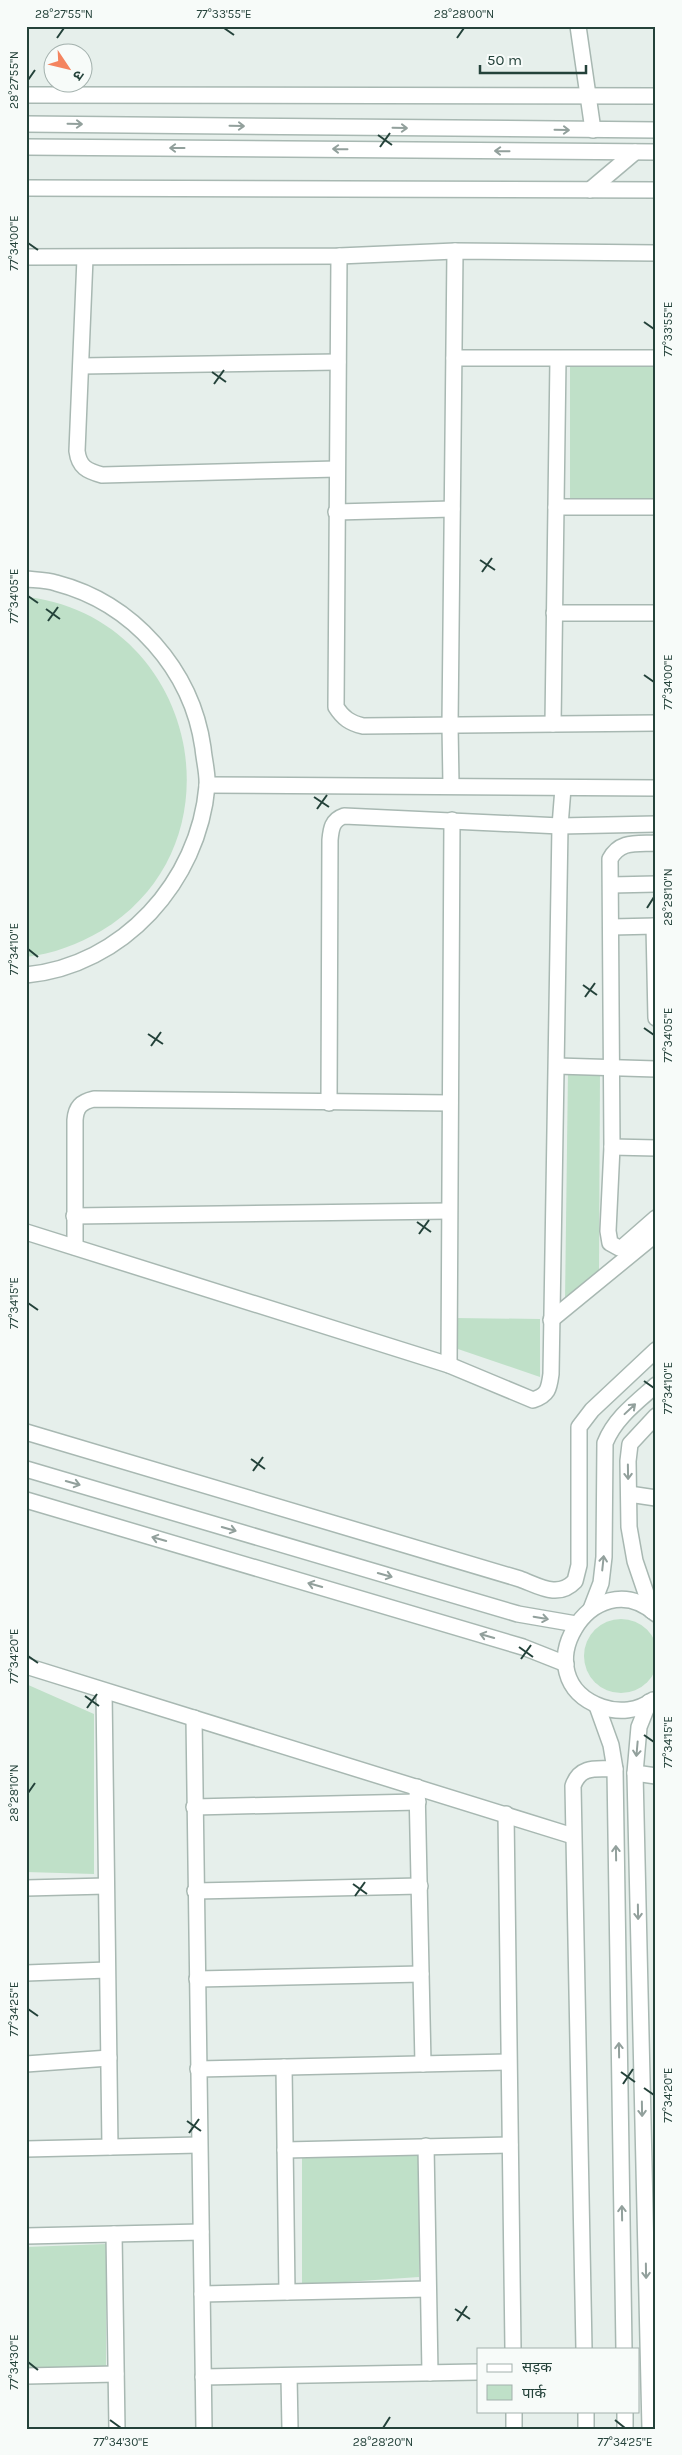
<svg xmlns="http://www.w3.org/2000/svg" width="682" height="2455" viewBox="0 0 682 2455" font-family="Karla,'Noto Sans Devanagari',sans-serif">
	<rect width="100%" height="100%" fill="#e6efeb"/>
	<g fill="#bfe0c8">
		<path d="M570,367H656V499L570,501Z"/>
		<path d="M28,597C196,618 247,843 101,931C78,944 53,954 26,957Z"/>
		<path d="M568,1070H600L599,1272L565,1302Z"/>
		<path d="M455,1318L540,1319V1377L455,1348Z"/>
		<circle cx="621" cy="1656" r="37"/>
		<path d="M26,1684L94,1714V1874L26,1872Z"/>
		<path d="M419,2155V2277L302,2285V2156Z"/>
		<path d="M106,2244V2367L26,2368V2247Z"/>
	</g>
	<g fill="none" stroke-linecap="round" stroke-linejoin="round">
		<g stroke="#a8b8b2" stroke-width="18">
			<g id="minor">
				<path d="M578,26L593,130"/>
				<path d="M26,95L656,96"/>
				<path d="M26,124L656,130"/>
				<path d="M26,147L656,152"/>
				<path d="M26,188L656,190"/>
				<path d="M590,190L635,152"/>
				<path d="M339,256L336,707C343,718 350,723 363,726L656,723"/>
				<path d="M26,257L339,256L455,251L656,253"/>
				<path d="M85,258L77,451C79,467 87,471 102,475L337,469"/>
				<path d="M454,358H656"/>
				<path d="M81,366L338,362"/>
				<path d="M556,507H656"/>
				<path d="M336,512L452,509"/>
				<path d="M26,579C36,580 47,580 56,583C133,603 192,670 203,748C204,760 208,774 207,786C199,881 123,966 26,975"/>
				<path d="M554,613H656"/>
				<path d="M553,724L558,359"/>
				<path d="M207,785L656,788"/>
				<path d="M451,785L450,725L455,251"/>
				<path d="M656,843C637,844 620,840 610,859L612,1147L608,1231L610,1243L619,1248L624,1246L656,1218"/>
				<path d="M611,885L656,884"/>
				<path d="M654,926L656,1018"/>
				<path d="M611,927L656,926"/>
				<path d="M557,1066L656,1069"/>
				<path d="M329,1103L330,840C331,829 332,820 344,816L560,826L656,824"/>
				<path d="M612,1147L656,1148"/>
				<path d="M74,1216L449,1211"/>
				<path d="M26,1232L449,1365L533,1400C548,1395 549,1389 551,1374L560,826L563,788"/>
				<path d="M75,1247V1120C76,1107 81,1102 94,1099L450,1103"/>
				<path d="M551,1320L656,1234"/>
				<path d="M449,1365L452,820"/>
				<path d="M26,1432L520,1579C539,1586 558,1599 575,1581L579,1565V1427L592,1410L656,1350"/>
				<path d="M26,1469L518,1614L576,1624"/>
				<path d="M629,1494L656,1498"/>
				<path d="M26,1500L523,1647L566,1664"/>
				<path d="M591,1609L601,1583L604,1557L605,1443C615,1418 637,1402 656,1385"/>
				<path d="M652,1611L635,1561L629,1527L628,1461L630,1444L656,1416"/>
				<path d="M26,1666L573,1836"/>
				<path d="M104,1691L110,2147"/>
				<path d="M653,1700C638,1711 619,1713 602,1707C520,1678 593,1558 656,1614"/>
				<path d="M649,1702L639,1727L635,1773L650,2429"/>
				<path d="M597,1706L611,1745L615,1769L624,2349"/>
				<path d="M194,1718L204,2429"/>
				<path d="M635,1773L656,1776"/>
				<path d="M417,1787L423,2064"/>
				<path d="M194,1807L418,1802"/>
				<path d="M506,1814L513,2349"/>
				<path d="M26,1888L106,1886"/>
				<path d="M195,1891L420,1886"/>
				<path d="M26,1973L107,1970"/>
				<path d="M197,1979L421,1974"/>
				<path d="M26,2064L109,2058"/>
				<path d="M284,2067L287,2292"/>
				<path d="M198,2069L508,2062"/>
				<path d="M426,2146L430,2373"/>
				<path d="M26,2149L199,2145"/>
				<path d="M285,2150L510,2145"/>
				<path d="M114,2234L117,2429"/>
				<path d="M26,2236L201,2232"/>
				<path d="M202,2294L428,2289"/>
				<path d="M584,2349L573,1786C580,1765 597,1769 615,1769"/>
				<path d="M26,2376L116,2374"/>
				<path d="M289,2376L290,2429"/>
				<path d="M203,2377L478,2372"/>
				<path d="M514,2411V2429"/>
				<path d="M586,2411V2429"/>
				<path d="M625,2411V2429"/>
			</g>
		</g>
		<use href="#minor" stroke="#fff" stroke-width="15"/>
	</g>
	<defs><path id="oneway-shaft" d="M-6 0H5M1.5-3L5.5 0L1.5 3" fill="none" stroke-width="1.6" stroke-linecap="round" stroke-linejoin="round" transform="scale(1.25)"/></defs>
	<g stroke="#92a09c">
		<use href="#oneway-shaft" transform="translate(75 124) rotate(1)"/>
		<use href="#oneway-shaft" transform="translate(237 126) rotate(1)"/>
		<use href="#oneway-shaft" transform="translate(400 128) rotate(1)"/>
		<use href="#oneway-shaft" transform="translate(562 130) rotate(1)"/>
		<use href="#oneway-shaft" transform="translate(177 148) rotate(-180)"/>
		<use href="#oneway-shaft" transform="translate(340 149) rotate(-179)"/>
		<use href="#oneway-shaft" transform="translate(502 151) rotate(-179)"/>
		<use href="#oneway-shaft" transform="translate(630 1409) rotate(-43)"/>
		<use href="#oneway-shaft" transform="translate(628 1472) rotate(89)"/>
		<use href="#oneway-shaft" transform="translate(73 1483) rotate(16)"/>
		<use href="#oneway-shaft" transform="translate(229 1529) rotate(16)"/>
		<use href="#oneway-shaft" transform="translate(159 1539) rotate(-164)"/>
		<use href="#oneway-shaft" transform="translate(603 1563) rotate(-84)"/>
		<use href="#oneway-shaft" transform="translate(385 1575) rotate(16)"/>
		<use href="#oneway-shaft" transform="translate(315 1585) rotate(-164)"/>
		<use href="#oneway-shaft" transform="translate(541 1618) rotate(10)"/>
		<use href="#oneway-shaft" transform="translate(487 1636) rotate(-164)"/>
		<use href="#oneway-shaft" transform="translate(637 1749) rotate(95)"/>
		<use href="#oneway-shaft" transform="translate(616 1853) rotate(-91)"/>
		<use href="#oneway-shaft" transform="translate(638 1912) rotate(89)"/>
		<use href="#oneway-shaft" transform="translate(619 2050) rotate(-91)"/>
		<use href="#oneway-shaft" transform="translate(642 2109) rotate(89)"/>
		<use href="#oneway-shaft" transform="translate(622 2213) rotate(-91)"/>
		<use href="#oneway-shaft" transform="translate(646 2271) rotate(89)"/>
	</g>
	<path fill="none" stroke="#24423a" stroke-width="2" d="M224,28L234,35M57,38L64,28M457,38L464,28M28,80L35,70M378,135L392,145M380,147L390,133M28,243L38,250M644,322L654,329M212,372L226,382M214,384L224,370M480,560L495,570M482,572L492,558M28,596L38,603M46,609L60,619M48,621L58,607M644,675L654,682M314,797L329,807M317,809L327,795M647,908L654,897M28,949L38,957M583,985L597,995M585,997L595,983M644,1028L654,1035M148,1034L163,1044M151,1046L161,1032M417,1222L431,1232M419,1234L429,1220M28,1303L38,1310M644,1381L654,1388M251,1459L265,1469M253,1471L263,1457M519,1647L533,1657M28,1656L38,1663M521,1659L531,1645M85,1696L99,1706M87,1708L97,1694M644,1735L654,1742M28,1793L35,1783M353,1884L367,1894M355,1896L365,1882M28,2009L38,2016M621,2072L635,2082M623,2084L633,2069M644,2088L654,2095M187,2121L201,2131M189,2133L199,2119M455,2309L470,2319M457,2321L467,2306M28,2362L38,2370M110,2420L121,2428M615,2420L625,2428M383,2428L390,2417"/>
	<rect width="682" height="2455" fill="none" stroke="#f7fbf9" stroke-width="55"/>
	<rect x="477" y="2348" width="162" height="65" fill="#f7fbf9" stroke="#a3b1ad"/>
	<rect x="487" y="2364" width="25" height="8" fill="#ffffff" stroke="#a3b1ad"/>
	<text x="522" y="2372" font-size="15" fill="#24423a">सड़क</text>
	<rect x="487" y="2385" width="25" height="15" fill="#bfe0c8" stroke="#a3b1ad"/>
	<text x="522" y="2398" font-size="15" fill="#24423a">पार्क</text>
	<g transform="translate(68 68) rotate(125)"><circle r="24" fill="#f7fbf9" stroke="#a3b1ad"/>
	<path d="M0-4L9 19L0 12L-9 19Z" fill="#f4845f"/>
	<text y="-8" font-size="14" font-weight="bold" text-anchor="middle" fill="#24423a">उ</text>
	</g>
	<path d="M480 65v8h106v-8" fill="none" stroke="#24423a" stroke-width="2.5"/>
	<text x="487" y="65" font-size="15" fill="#24423a" stroke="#f7fbf9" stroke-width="4" paint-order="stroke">50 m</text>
	<rect x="28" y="28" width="626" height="2400" fill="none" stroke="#24423a" stroke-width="2"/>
	<g font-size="12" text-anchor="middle" fill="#24423a">
		<text x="64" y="18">28°27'55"N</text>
		<text x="224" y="18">77°33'55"E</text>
		<text x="464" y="18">28°28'00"N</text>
		<text transform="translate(14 80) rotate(-90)" y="4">28°27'55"N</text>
		<text transform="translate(14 243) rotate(-90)" y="4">77°34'00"E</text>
		<text transform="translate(668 329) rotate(-90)" y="4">77°33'55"E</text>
		<text transform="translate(14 596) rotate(-90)" y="4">77°34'05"E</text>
		<text transform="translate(668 682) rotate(-90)" y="4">77°34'00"E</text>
		<text transform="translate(668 897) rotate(-90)" y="4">28°28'10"N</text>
		<text transform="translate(14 949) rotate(-90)" y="4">77°34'10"E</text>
		<text transform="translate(668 1035) rotate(-90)" y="4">77°34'05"E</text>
		<text transform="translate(14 1303) rotate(-90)" y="4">77°34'15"E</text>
		<text transform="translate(668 1388) rotate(-90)" y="4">77°34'10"E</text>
		<text transform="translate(14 1656) rotate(-90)" y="4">77°34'20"E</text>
		<text transform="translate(668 1742) rotate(-90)" y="4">77°34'15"E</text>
		<text transform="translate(14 1793) rotate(-90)" y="4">28°28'10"N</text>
		<text transform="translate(14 2009) rotate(-90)" y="4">77°34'25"E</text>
		<text transform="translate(668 2095) rotate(-90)" y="4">77°34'20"E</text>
		<text transform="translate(14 2362) rotate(-90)" y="4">77°34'30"E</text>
		<text x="121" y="2446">77°34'30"E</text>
		<text x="383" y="2446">28°28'20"N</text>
		<text x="625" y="2446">77°34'25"E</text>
	</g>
</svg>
